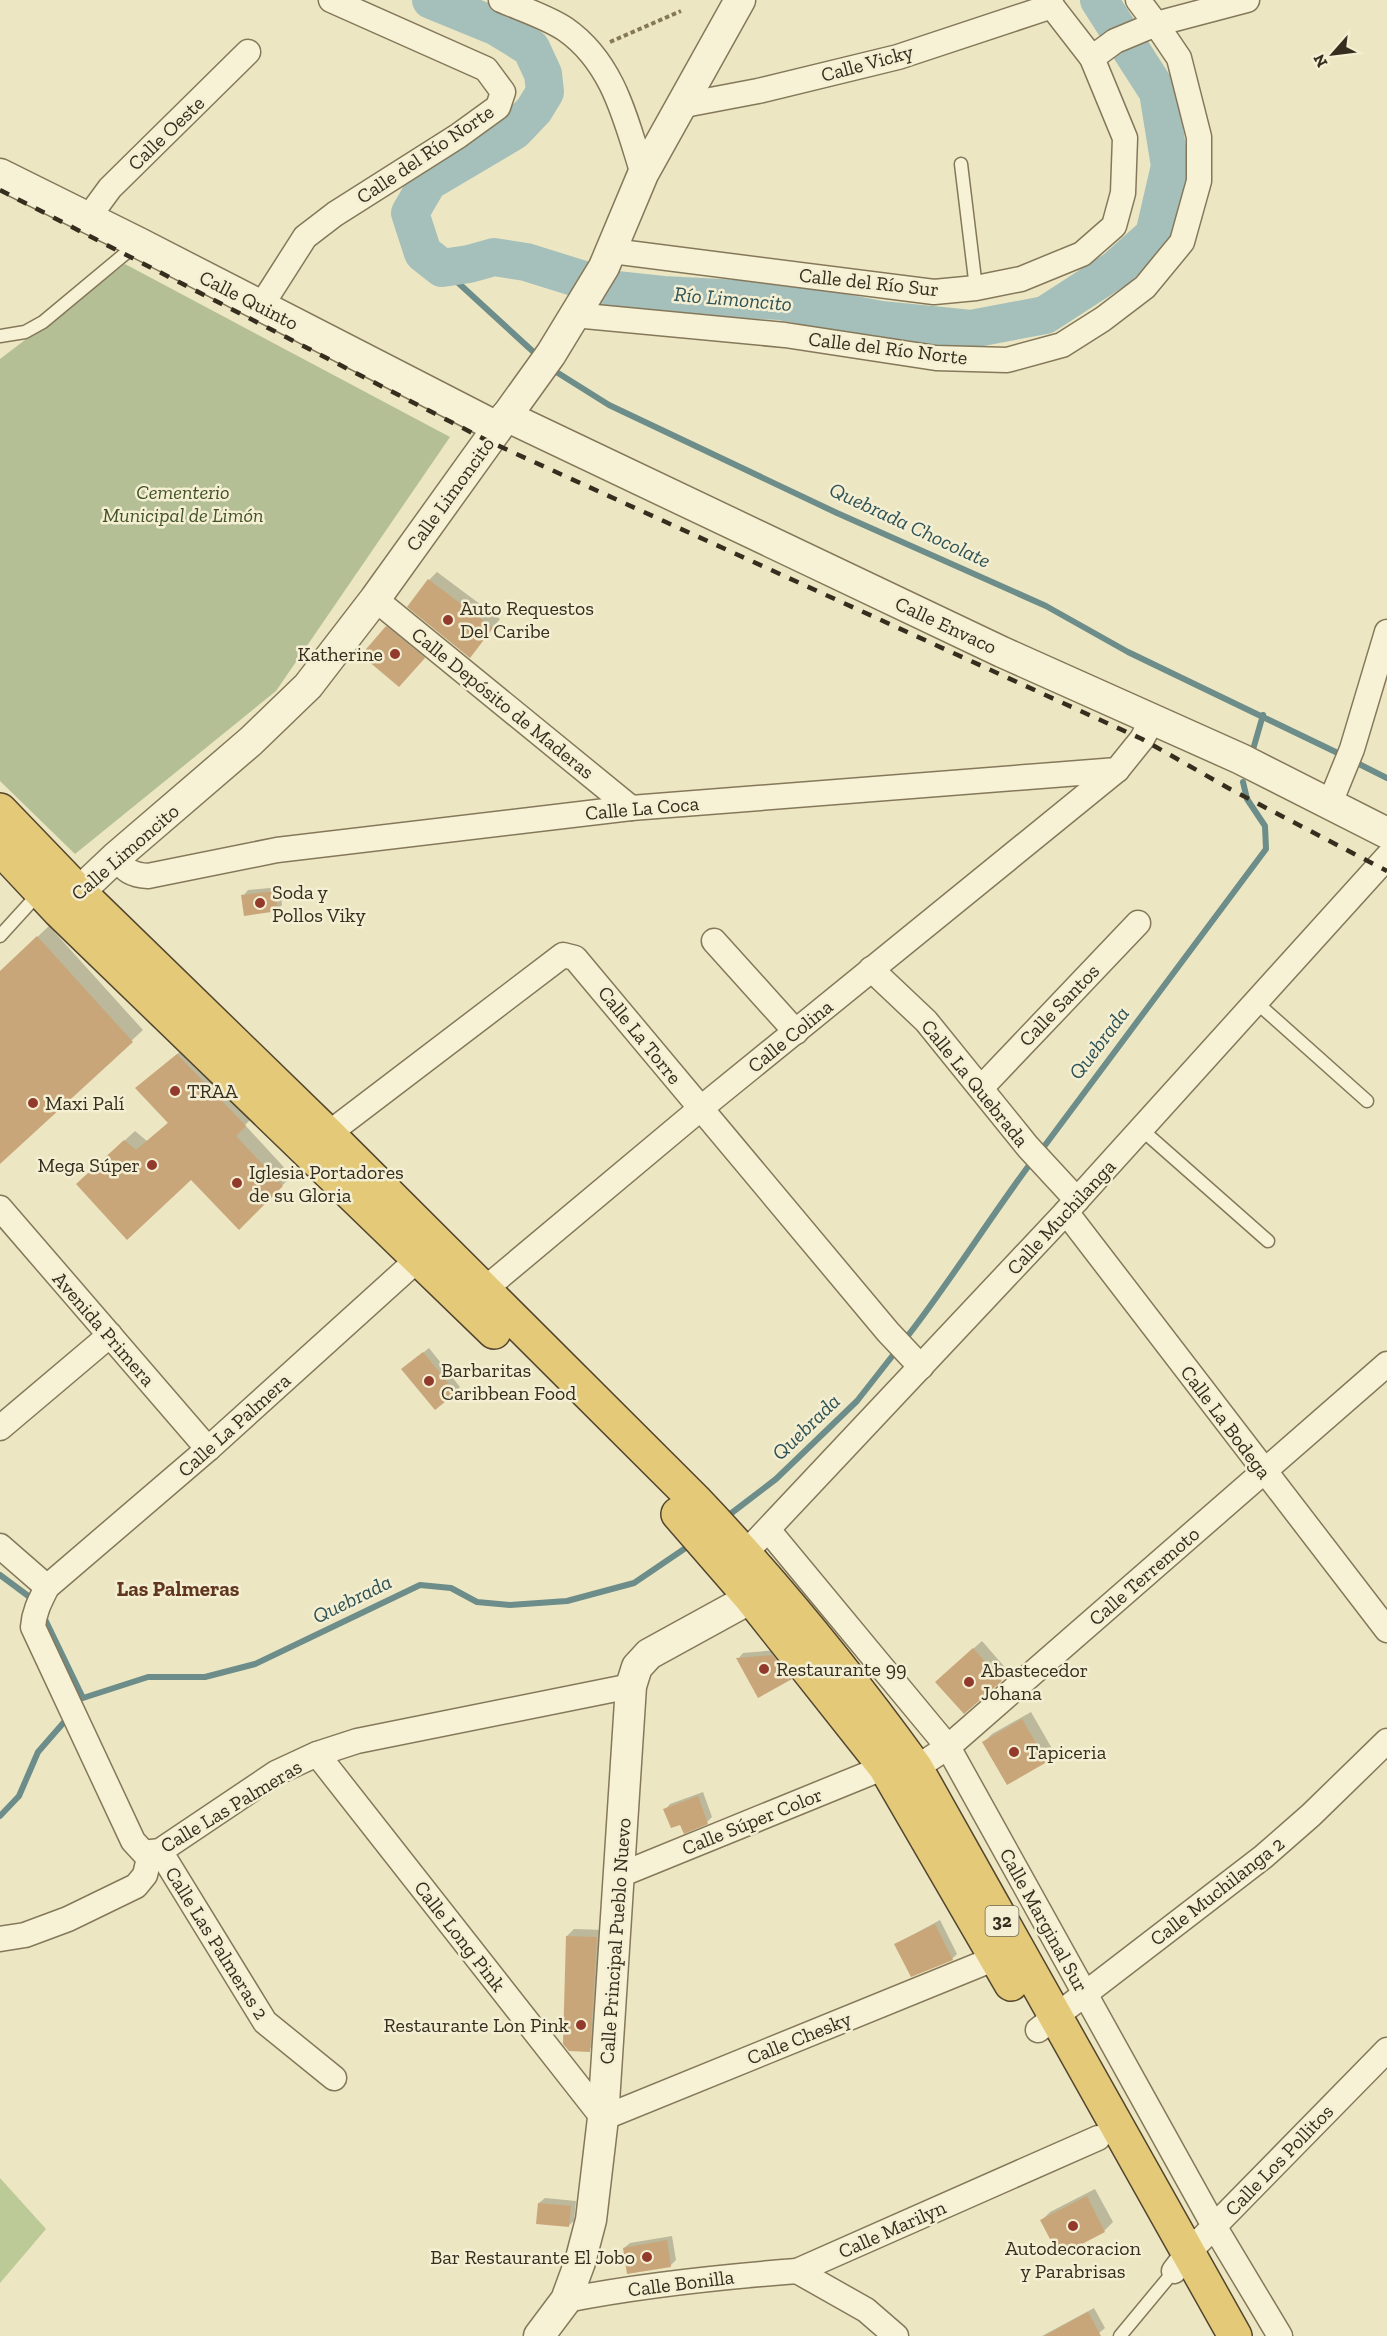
<svg xmlns="http://www.w3.org/2000/svg" width="1387" height="2336" viewBox="0 0 1387 2336" font-family="'Zilla Slab',serif">
	<rect width="100%" height="100%" fill="#ece6c2"/>
	<path fill="#bcca97" d="M0,2178L46,2229L0,2283Z"/>
	<path fill="#b4bf96" d="M125,264L450,437L276,691L75,854L0,781V359Z"/>
	<g fill="#0003">
		<path d="M437,572L500,619L470,656L429,580Z"/>
		<path d="M395,619L432,649L407,677L387,627Z"/>
		<path d="M280,887L282,905L277,910L243,896L248,890Z"/>
		<path d="M49,926L143,1030L0,1162V972Z"/>
		<path d="M188,1045L255,1115L245,1125L292,1176L239,1227L192,1178L88,1174L135,1131L147,1141L169,1122L137,1088Z"/>
		<path d="M429,1348L460,1387L455,1392L409,1364Z"/>
		<path d="M982,1641L1009,1672L1001,1680L945,1674Z"/>
		<path d="M778,1650L796,1673L791,1678L738,1659L743,1653Z"/>
		<path d="M1031,1712L1054,1752L1046,1760L984,1742L992,1734Z"/>
		<path d="M703,1792L712,1817L707,1822L681,1823L665,1810L670,1804Z"/>
		<path d="M940,1920L957,1954L952,1959L896,1944Z"/>
		<path d="M574,1929L604,1930L596,2043L589,2050L567,1936Z"/>
		<path d="M1095,2189L1113,2222L1104,2231L1060,2254L1042,2220L1050,2212Z"/>
		<path d="M545,2198L576,2201L574,2221L568,2226L539,2203Z"/>
		<path d="M672,2236L676,2260L670,2266L624,2248L630,2243Z"/>
		<path d="M1094,2308L1105,2328L1099,2333L1093,2336H1042Z"/>
	</g>
	<g fill="none" stroke-linecap="round" stroke-linejoin="round">
		<g stroke="#6c8d89" stroke-width="6">
			<path d="M442,268L539,357"/>
			<path d="M550,368L609,405L837,513L1046,606L1128,652L1344,756"/>
			<path d="M1252,753L1263,715"/>
			<path d="M1353,761L1387,778"/>
			<path d="M1040,1152L1266,849L1265,826L1247,799L1243,782"/>
			<path d="M903,1342C949,1284 988,1220 1033,1160"/>
			<path d="M725,1518L776,1479L857,1401L897,1350"/>
			<path d="M0,1575L35,1601"/>
			<path d="M42,1613L83,1698L148,1677H205L255,1664L420,1585L451,1588L477,1602L510,1605L567,1601L634,1583L690,1545"/>
			<path d="M0,1816L19,1796L38,1752L65,1721"/>
		</g>
		<path stroke="#a5bfbb" stroke-width="38" d="M431,0L497,27L531,48L543,74L545,92L534,110L514,131L428,182L410,213L423,253L442,268L469,264L494,257L526,262L616,290L663,295L780,301L881,320L971,329L1045,315L1116,269L1154,235L1170,166L1158,92L1099,0"/>
	</g>
	<g fill="#c9a67a">
		<path d="M428,579L493,628L470,658L407,607Z"/>
		<path d="M386,626L425,658L399,687L361,655Z"/>
		<path d="M275,891L278,911L244,916L241,895Z"/>
		<path d="M37,936L133,1042L0,1164V971Z"/>
		<path d="M177,1054L246,1126L236,1136L283,1186L239,1230L191,1180L127,1240L76,1184L124,1140L136,1150L168,1123L135,1088Z"/>
		<path d="M423,1352L456,1393L435,1410L401,1369Z"/>
		<path d="M973,1648L1002,1681L964,1714L935,1682Z"/>
		<path d="M772,1655L792,1679L758,1698L736,1658Z"/>
		<path d="M1022,1719L1047,1762L1007,1785L982,1742Z"/>
		<path d="M698,1796L708,1824L684,1834L680,1825L671,1828L663,1809Z"/>
		<path d="M935,1924L953,1960L911,1977L894,1944Z"/>
		<path d="M566,1936L597,1937L590,2052L569,2051L563,2044Z"/>
		<path d="M1087,2196L1105,2232L1059,2256L1040,2220Z"/>
		<path d="M538,2203L571,2206L569,2227L536,2224Z"/>
		<path d="M667,2240L671,2267L627,2274L623,2248Z"/>
		<path d="M1088,2312L1101,2336H1044Z"/>
	</g>
	<g fill="none" stroke-linecap="round" stroke-linejoin="round">
		<g stroke="#85785a" stroke-width="15">
			<g id="service">
				<path d="M961,164L976,288"/>
				<path d="M0,336L25,332L43,322L138,243"/>
				<path d="M0,936L40,892"/>
				<path d="M1256,1002L1367,1101"/>
				<path d="M1141,1129L1268,1241"/>
				<path d="M1120,2336L1174,2271"/>
			</g>
		</g>
		<g stroke="#85785a" stroke-width="27">
			<g id="minor">
				<path d="M501,0C522,9 547,17 565,29C614,63 626,121 643,174"/>
				<path d="M1138,0L1156,24L1247,0"/>
				<path d="M679,106L758,91L898,57L1052,6"/>
				<path d="M88,218L110,188L248,52"/>
				<path d="M612,251L934,292L976,288L1021,279L1082,254L1114,226L1123,193L1125,138L1092,58L1047,0"/>
				<path d="M261,306L305,237L335,214L458,136L498,107L503,92L486,69L331,0"/>
				<path d="M574,315L785,335L936,358L1007,360L1062,345L1103,319L1145,287L1182,242L1199,181V137L1179,58L1156,24L1115,41L1092,58"/>
				<path d="M375,599L631,808"/>
				<path d="M1330,803L1352,749L1387,632"/>
				<path d="M116,857C125,871 132,875 148,876L277,850L631,808L1117,770L1142,739L1153,718"/>
				<path d="M714,941L796,1032"/>
				<path d="M871,969L926,1021L1028,1147L1077,1200"/>
				<path d="M981,1088L1138,923"/>
				<path d="M318,1145L328,1134L563,955L575,958L888,1332L921,1367"/>
				<path d="M0,1208L208,1449"/>
				<path d="M1066,1212L1387,1630"/>
				<path d="M417,1260L208,1449L47,1587C40,1601 34,1612 33,1627L133,1841L144,1853L160,1851L276,1773L317,1754L357,1741L631,1686"/>
				<path d="M473,1299L700,1109L1117,770"/>
				<path d="M0,1428L110,1335"/>
				<path d="M769,1531L948,1747L1214,2226L1280,2336"/>
				<path d="M0,1546L47,1587"/>
				<path d="M734,1565L1066,1212L1387,857"/>
				<path d="M317,1754L603,2118L996,1958"/>
				<path d="M902,1777L948,1747L1387,1364"/>
				<path d="M160,1851L265,2022L334,2078"/>
				<path d="M620,1875L885,1767"/>
				<path d="M0,1939L25,1935L68,1919L136,1886L145,1875L150,1854"/>
				<path d="M1038,2030L1263,1857L1311,1815L1387,1741"/>
				<path d="M1174,2271L1187,2254L1387,2050"/>
				<path d="M566,2300C642,2285 719,2277 797,2271"/>
				<path d="M896,2336L866,2310L797,2271L1098,2138"/>
			</g>
		</g>
		<g stroke="#85785a" stroke-width="33">
			<g id="tertiary">
				<path d="M0,174L139,243L497,427"/>
				<path d="M506,416L1002,652L1241,759L1387,833"/>
				<path d="M62,908L116,857L251,741L308,686L375,599L551,354L604,267L643,174L740,0"/>
				<path d="M539,2336L566,2300L580,2262L591,2220L603,2118L631,1686L637,1667L649,1654L751,1598"/>
			</g>
		</g>
		<g stroke="#53452e" stroke-width="36">
			<g id="trunk">
				<path d="M0,810L78,891L328,1134L695,1500C775,1584 848,1674 916,1768L1235,2336"/>
				<path d="M0,848L59,911L494,1332"/>
				<path d="M678,1514L751,1598L885,1767L1011,1984"/>
			</g>
		</g>
		<path stroke="#85785a" stroke-width="4" stroke-dasharray="4.5 3" stroke-linecap="butt" d="M610,42L681,11"/>
		<use href="#service" stroke="#f7f2d5" stroke-width="12"/>
		<use href="#minor" stroke="#f7f2d5" stroke-width="24"/>
		<use href="#tertiary" stroke="#f7f2d5" stroke-width="30"/>
		<use href="#trunk" stroke="#e4ca78" stroke-width="33"/>
		<path stroke="#362d1e" stroke-width="4.5" stroke-dasharray="10 10" stroke-linecap="butt" d="M0,190L488,441L1142,739L1230,789L1387,871"/>
	</g>
	<g fill="#923b2c" stroke="#f4efd2" stroke-width="2">
		<circle cx="448" cy="620" r="6"/>
		<circle cx="395" cy="654" r="6"/>
		<circle cx="260" cy="903" r="6"/>
		<circle cx="175" cy="1091" r="6"/>
		<circle cx="33" cy="1103" r="6"/>
		<circle cx="152" cy="1165" r="6"/>
		<circle cx="237" cy="1183" r="6"/>
		<circle cx="429" cy="1381" r="6"/>
		<circle cx="764" cy="1669" r="6"/>
		<circle cx="969" cy="1682" r="6"/>
		<circle cx="1014" cy="1752" r="6"/>
		<circle cx="581" cy="2025" r="6"/>
		<circle cx="1073" cy="2226" r="6"/>
		<circle cx="647" cy="2257" r="6"/>
	</g>
	<g text-anchor="middle" stroke-width="5" stroke-linejoin="round" paint-order="stroke">
		<rect fill="#f4efd2" stroke="#6f6754" stroke-width="1.5" x="985.5" y="1906" width="33" height="30" rx="4.5"/>
		<g font-size="18" font-weight="bold" fill="#362d1e">
			<text x="1002" y="1927">32</text>
		</g>
		<g font-size="20" fill="#362d1e" stroke="#f4efd2">
			<text transform="translate(867 63) rotate(-15)" y="7">Calle Vicky</text>
			<text transform="translate(166 133) rotate(-44)" y="7">Calle Oeste</text>
			<text transform="translate(425 154) rotate(-34)" y="7">Calle del Río Norte</text>
			<text transform="translate(869 282) rotate(6)" y="7">Calle del Río Sur</text>
			<text transform="translate(249 300) rotate(27)" y="7">Calle Quinto</text>
			<text transform="translate(888 348) rotate(7)" y="7">Calle del Río Norte</text>
			<text transform="translate(450 494) rotate(-54)" y="7">Calle Limoncito</text>
			<text transform="translate(946 625) rotate(25)" y="7">Calle Envaco</text>
			<text transform="translate(503 703) rotate(39)" y="7">Calle Depósito de Maderas</text>
			<text transform="translate(642 808) rotate(-5)" y="7">Calle La Coca</text>
			<text transform="translate(125 852) rotate(-41)" y="7">Calle Limoncito</text>
			<text transform="translate(1059 1005) rotate(-46)" y="7">Calle Santos</text>
			<text transform="translate(640 1035) rotate(51)" y="7">Calle La Torre</text>
			<text transform="translate(790 1036) rotate(-39)" y="7">Calle Colina</text>
			<text transform="translate(975 1083) rotate(51)" y="7">Calle La Quebrada</text>
			<text transform="translate(1061 1217) rotate(-47)" y="7">Calle Muchilanga</text>
			<text transform="translate(104 1329) rotate(49)" y="7">Avenida Primera</text>
			<text transform="translate(1226 1422) rotate(53)" y="7">Calle La Bodega</text>
			<text transform="translate(234 1425) rotate(-42)" y="7">Calle La Palmera</text>
			<text transform="translate(1144 1576) rotate(-41)" y="7">Calle Terremoto</text>
			<text transform="translate(231 1806) rotate(-31)" y="7">Calle Las Palmeras</text>
			<text transform="translate(752 1821) rotate(-22)" y="7">Calle Súper Color</text>
			<text transform="translate(1217 1891) rotate(-38)" y="7">Calle Muchilanga 2</text>
			<text transform="translate(1044 1920) rotate(61)" y="7">Calle Marginal Sur</text>
			<text transform="translate(460 1936) rotate(52)" y="7">Calle Long Pink</text>
			<text transform="translate(615 1941) rotate(-86)" y="7">Calle Principal Pueblo Nuevo</text>
			<text transform="translate(217 1943) rotate(58)" y="7">Calle Las Palmeras 2</text>
			<text transform="translate(799 2038) rotate(-22)" y="7">Calle Chesky</text>
			<text transform="translate(1279 2160) rotate(-46)" y="7">Calle Los Pollitos</text>
			<text transform="translate(892 2229) rotate(-24)" y="7">Calle Marilyn</text>
			<text transform="translate(681 2283) rotate(-7)" y="7">Calle Bonilla</text>
		</g>
		<g font-size="20" font-style="italic" fill="#405225" stroke="#f4efd2">
			<text x="183" y="499">Cementerio<tspan x="183" dy="23">Municipal de Limón</tspan></text>
		</g>
		<g font-size="20" fill="#362d1e" stroke="#f4efd2" text-anchor="start">
			<text x="460" y="615">Auto Requestos<tspan x="460" dy="23">Del Caribe</tspan></text>
			<text x="383" y="661" text-anchor="end">Katherine</text>
			<text x="272" y="899">Soda y<tspan x="272" dy="23">Pollos Viky</tspan></text>
			<text x="187" y="1098">TRAA</text>
			<text x="45" y="1110">Maxi Palí</text>
			<text x="140" y="1172" text-anchor="end">Mega Súper</text>
			<text x="249" y="1179">Iglesia Portadores<tspan x="249" dy="23">de su Gloria</tspan></text>
			<text x="441" y="1377">Barbaritas<tspan x="441" dy="23">Caribbean Food</tspan></text>
			<text x="776" y="1676">Restaurante 99</text>
			<text x="981" y="1677">Abastecedor<tspan x="981" dy="23">Johana</tspan></text>
			<text x="1026" y="1759">Tapiceria</text>
			<text x="569" y="2032" text-anchor="end">Restaurante Lon Pink</text>
			<text x="1073" y="2255" text-anchor="middle">Autodecoracion<tspan x="1073" dy="23">y Parabrisas</tspan></text>
			<text x="635" y="2264" text-anchor="end">Bar Restaurante El Jobo</text>
		</g>
		<g font-size="21" font-style="italic" fill="#2e5255" stroke="#f4efd2">
			<text transform="translate(733 299) rotate(5)" y="7">Río Limoncito</text>
			<text transform="translate(910 525) rotate(25)" y="7">Quebrada Chocolate</text>
			<text transform="translate(1099 1043) rotate(-53)" y="7">Quebrada</text>
			<text transform="translate(806 1427) rotate(-44)" y="7">Quebrada</text>
			<text transform="translate(352 1599) rotate(-26)" y="7">Quebrada</text>
		</g>
		<g font-size="21" font-weight="bold" fill="#61361f" stroke="#f4efd2">
			<text x="178" y="1596">Las Palmeras</text>
		</g>
	</g>
	<g transform="translate(1333 54) rotate(242)" stroke="#f4efd2" stroke-width="4.5" paint-order="stroke">
	<path d="M0-4.5L10 22L0 15L-10 22Z" fill="#362d1e"/>
	<text y="-9" font-size="16" font-weight="bold" text-anchor="middle" fill="#362d1e">N</text>
	</g>
</svg>
